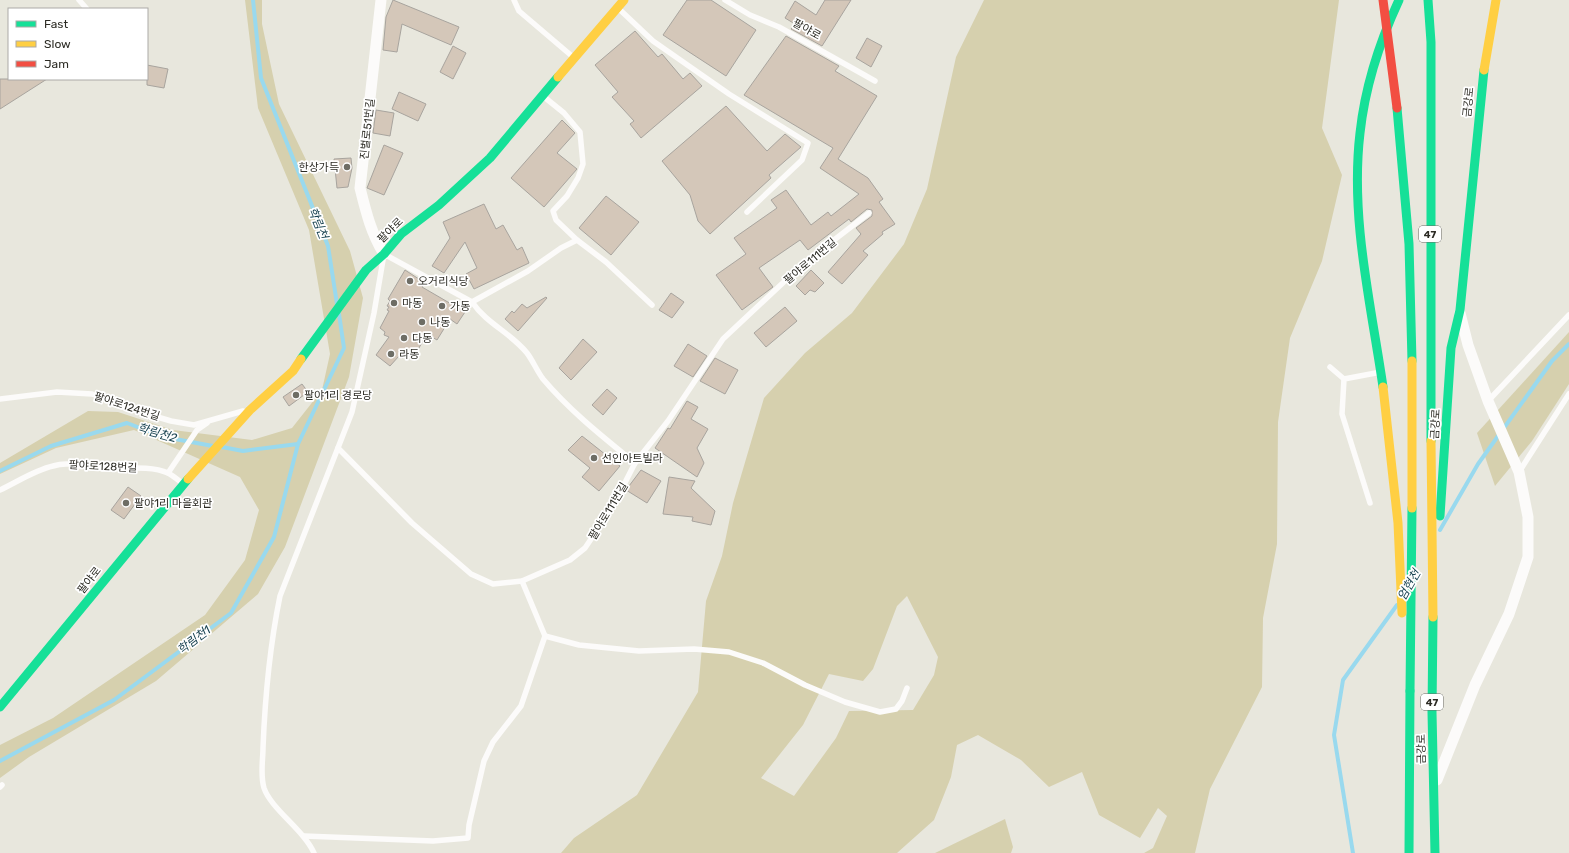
<svg xmlns="http://www.w3.org/2000/svg" width="1569" height="853" viewBox="0 0 1569 853" font-family="Rubik,'Noto Sans KR',sans-serif">
	<rect width="100%" height="100%" fill="#e8e7dd"/>
	<g fill="#d6d0ae" fill-rule="evenodd">
		<path d="M245,0H262V24L279,104L350,251L363,298L349,377L285,547L258,594L156,681L29,757L0,778V745L53,718L205,615L245,560L259,510L240,477L134,430L56,448L0,474V463L88,411L118,412L173,430L252,440L292,428L322,390L330,354L309,230L258,108Z"/>
		<path d="M984,0H1339L1322,128L1342,175L1322,261L1290,338L1278,422L1277,544L1263,618L1262,687L1210,789L1195,853H1144L1153,848L1167,816L1158,808L1140,838L1099,815L1082,772L1049,787L1021,760L978,735L957,745L951,777L934,820L897,853H561L574,838L637,795L698,692L706,601L722,556L733,503L764,398L805,353L852,313L904,244L927,189L956,57ZM907,596L938,657L934,675L913,710L849,711L836,738L794,796L761,778L803,725L829,674L863,681L873,669L897,606Z"/>
		<path d="M1569,332V384L1532,441L1495,486L1477,433Z"/>
		<path d="M1005,819L1013,847L1011,853H935Z"/>
	</g>
	<g fill="none" stroke-linecap="round" stroke-linejoin="round">
		<g stroke="#99d9ee" stroke-width="4">
			<path d="M253,0L261,78L328,246L337,304"/>
			<path d="M222,447L243,451L298,444"/>
			<path d="M0,471L51,446L127,423L164,437L213,446"/>
			<path d="M1440,530L1478,464L1552,361L1569,344"/>
			<path d="M0,761L114,700L231,613L274,537L298,444L344,348L339,314"/>
			<path d="M1353,853L1334,735L1343,680L1397,605"/>
		</g>
	</g>
	<g fill="#d4c7b9" stroke="#a8a49e">
		<path d="M393,0L459,27L451,45L402,24L397,52L383,50L386,17Z"/>
		<path d="M687,0H711L756,30L726,76L663,35Z"/>
		<path d="M825,0H851L822,46L791,29L795,24L785,18L795,1L816,15Z"/>
		<path d="M635,31L658,57L662,54L683,79L690,73L702,86L641,138L630,124L634,121L612,97L618,92L595,65Z"/>
		<path d="M786,36L839,66L835,71L877,96L838,159L868,178L883,199L879,202L895,224L882,232L883,234L863,251L868,255L842,284L828,272L861,234L856,228L872,216V210L867,209L851,222L849,219L808,250L800,240L759,268L773,287L742,310L716,275L746,254L734,238L777,208L771,200L786,190L811,225L828,212L831,216L859,194L820,168L833,148L744,95Z"/>
		<path d="M867,38L882,46L871,67L856,58Z"/>
		<path d="M453,46L466,53L453,79L440,72Z"/>
		<path d="M147,65L168,69L164,88L147,85Z"/>
		<path d="M0,79H47L0,109Z"/>
		<path d="M399,92L426,104L418,121L392,109Z"/>
		<path d="M726,106L767,151L785,134L801,147L769,175L771,178L710,234L698,221L690,195L662,161Z"/>
		<path d="M376,110L394,113L390,136L373,133Z"/>
		<path d="M562,120L575,133L557,153L577,169L544,207L511,178Z"/>
		<path d="M384,145L403,153L384,195L367,188Z"/>
		<path d="M351,158L352,168L348,187L337,188L334,159Z"/>
		<path d="M606,196L639,222L611,255L579,228Z"/>
		<path d="M484,204L496,229L503,225L517,250L522,247L529,263L474,289L466,274L477,268L465,242L444,273L432,266L450,238L443,222Z"/>
		<path d="M405,270L425,283L422,287L465,312L457,324L450,319L437,340L427,334L416,353L410,349L403,358L399,356L390,366L376,355L389,337L384,335L385,332L380,328L389,311L387,310L389,307L387,306L390,301L388,299Z"/>
		<path d="M811,270L824,283L815,292L810,290L805,295L796,286Z"/>
		<path d="M671,293L684,302L672,318L659,310Z"/>
		<path d="M546,297L547,298L518,331L505,319L512,311L514,313L522,304L527,308Z"/>
		<path d="M785,307L797,321L766,347L754,333Z"/>
		<path d="M583,339L597,352L571,380L559,368Z"/>
		<path d="M688,344L707,356L693,377L674,366Z"/>
		<path d="M715,358L738,370L725,394L700,381Z"/>
		<path d="M302,384L308,392L289,406L283,397Z"/>
		<path d="M607,389L617,398L603,415L592,405Z"/>
		<path d="M687,401L698,407L691,419L708,429L697,448L704,463L697,477L655,448L668,428L670,429Z"/>
		<path d="M582,436L620,466L599,491L582,477L590,468L568,450Z"/>
		<path d="M641,470L661,481L647,503L626,490Z"/>
		<path d="M669,477L695,481L691,488L715,511L711,525L692,521L693,517L663,514Z"/>
		<path d="M128,487L141,496L124,519L111,510Z"/>
	</g>
	<g fill="none" stroke-linecap="round" stroke-linejoin="round">
		<g stroke="#fcfbfa" stroke-width="5.5">
			<path d="M79,0L87,9"/>
			<path d="M514,0L519,11L573,57"/>
			<path d="M725,0L750,15L779,27L875,81"/>
			<path d="M618,8L653,41L729,94L808,143L802,160L747,212"/>
			<path d="M543,96L564,113L580,132L583,164L578,178L567,196L553,211L556,220L577,240"/>
			<path d="M472,302L528,271L561,248L577,240L606,262L652,305"/>
			<path d="M1330,367L1344,379"/>
			<path d="M0,399L57,392L92,394L137,411L171,421L194,425L243,411"/>
			<path d="M1488,401L1569,315"/>
			<path d="M338,448L412,523L471,574L493,584L522,581L570,560L585,548L612,508L635,463L668,421L723,339L803,264L869,213"/>
			<path d="M1519,472L1569,394"/>
			<path d="M168,473L197,430L207,423"/>
			<path d="M0,490C17,482 35,470 53,466C70,461 79,467 95,468C116,470 149,464 168,473C174,476 179,481 183,484"/>
			<path d="M1370,503L1342,414L1344,379L1381,372"/>
			<path d="M545,636L579,645L639,651L694,649L729,652L763,663L805,685L845,702L880,712L896,709L902,701L907,688"/>
			<path d="M0,787L2,785"/>
			<path d="M304,836L433,841L468,838L469,825L484,761L493,742L521,706L545,636L522,581"/>
			<path d="M314,853C304,830 271,809 264,788C260,775 263,760 263,748C265,697 270,645 280,596L352,412L374,313L384,254L472,302C487,324 511,333 527,353C533,361 537,371 543,379C570,411 603,437 635,463"/>
		</g>
		<g stroke="#fcfbfa" stroke-width="11">
			<path d="M381,0L360,188C366,212 371,233 384,254"/>
			<path d="M1437,780L1475,685L1509,614L1528,557V517L1519,472L1488,401L1468,345L1460,313"/>
		</g>
		<g stroke="#16e098" stroke-width="9">
			<path d="M1428,0L1431,42V441"/>
			<path d="M1397,108L1409,244L1412,361"/>
			<path d="M301,359L366,270L384,254L401,234L439,205L490,158L558,77"/>
			<path d="M1383,387C1371,304 1350,218 1360,133C1365,87 1379,43 1399,0"/>
			<path d="M1440,516L1451,348L1460,310L1484,70"/>
			<path d="M1433,617L1432,712L1435,853"/>
			<path d="M1410,691L1412,508"/>
			<path d="M0,707L188,479"/>
			<path d="M1409,853L1410,691"/>
		</g>
		<g stroke="#ffcf43" stroke-width="9">
			<path d="M1484,70L1496,0"/>
			<path d="M558,77L624,0"/>
			<path d="M1383,387L1398,523L1402,613"/>
			<path d="M1431,441L1433,617"/>
			<path d="M188,479L250,410L293,371L301,359"/>
			<path d="M1412,508V361"/>
		</g>
		<path stroke="#f24e42" stroke-width="9" d="M1383,0L1397,108"/>
	</g>
	<g fill="#6e6d65" stroke="#fff" stroke-width="1.5">
		<circle cx="347" cy="167" r="4"/>
		<circle cx="410" cy="281" r="4"/>
		<circle cx="394" cy="303" r="4"/>
		<circle cx="442" cy="306" r="4"/>
		<circle cx="422" cy="322" r="4"/>
		<circle cx="404" cy="338" r="4"/>
		<circle cx="391" cy="354" r="4"/>
		<circle cx="296" cy="395" r="4"/>
		<circle cx="594" cy="458" r="4"/>
		<circle cx="126" cy="503" r="4"/>
	</g>
	<g text-anchor="middle" stroke-width="3.5" stroke-linejoin="round" paint-order="stroke">
		<g fill="#fff" stroke="#6b6b66" stroke-width="1">
			<rect x="1419" y="226" width="22" height="16" rx="3"/>
			<rect x="1421" y="694" width="22" height="16" rx="3"/>
		</g>
		<g font-size="10" font-weight="bold" fill="#2c2b24">
			<text x="1430" y="238">47</text>
			<text x="1432" y="706">47</text>
		</g>
		<g font-size="11" fill="#2c2b24" stroke="#fff">
			<text transform="translate(807 29) rotate(29)" y="4">팔야로</text>
			<text transform="translate(1468 102) rotate(-84)" y="4">금강로</text>
			<text transform="translate(367 129) rotate(-84)" y="4">진벌로51번길</text>
			<text transform="translate(390 230) rotate(-45)" y="4">팔야로</text>
			<text transform="translate(810 261) rotate(-40)" y="4">팔야로111번길</text>
			<text transform="translate(127 406) rotate(18)" y="4">팔야로124번길</text>
			<text transform="translate(1435 424) rotate(-87)" y="4">금강로</text>
			<text transform="translate(103 466) rotate(3)" y="4">팔야로128번길</text>
			<text transform="translate(608 511) rotate(-59)" y="4">팔야로111번길</text>
			<text transform="translate(89 580) rotate(-52)" y="4">팔야로</text>
			<text transform="translate(1421 749) rotate(-91)" y="4">금강로</text>
		</g>
		<g font-size="11" fill="#2c2b24" stroke="#fff" text-anchor="start">
			<text x="339" y="171" text-anchor="end">한상가득</text>
			<text x="418" y="285">오거리식당</text>
			<text x="402" y="307">마동</text>
			<text x="450" y="310">가동</text>
			<text x="430" y="326">나동</text>
			<text x="412" y="342">다동</text>
			<text x="399" y="358">라동</text>
			<text x="304" y="399">팔야1리 경로당</text>
			<text x="602" y="462">선인아트빌라</text>
			<text x="134" y="507">팔야1리 마을회관</text>
		</g>
		<g font-size="12" font-style="italic" fill="#184250" stroke="#fff">
			<text transform="translate(318 223) rotate(68)" y="4">학림천</text>
			<text transform="translate(157 433) rotate(16)" y="4">학림천2</text>
			<text transform="translate(1409 585) rotate(-60)" y="4">엄현천</text>
			<text transform="translate(194 640) rotate(-37)" y="4">학림천1</text>
		</g>
	</g>
	<rect x="8" y="8" width="140" height="72" fill="#ffffff" stroke="#abaaa7"/>
	<rect x="16" y="21" width="20" height="6" fill="#16e098" stroke="#abaaa7"/>
	<text x="44" y="28" font-size="12" fill="#2c2b24">Fast</text>
	<rect x="16" y="41" width="20" height="6" fill="#ffcf43" stroke="#abaaa7"/>
	<text x="44" y="48" font-size="12" fill="#2c2b24">Slow</text>
	<rect x="16" y="61" width="20" height="6" fill="#f24e42" stroke="#abaaa7"/>
	<text x="44" y="68" font-size="12" fill="#2c2b24">Jam</text>
</svg>
